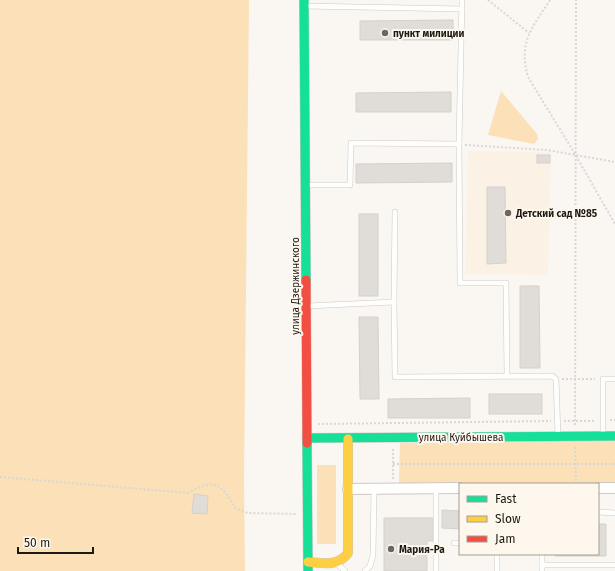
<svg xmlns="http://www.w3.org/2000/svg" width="615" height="571" viewBox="0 0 615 571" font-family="'Fira Sans',sans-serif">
	<rect width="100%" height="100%" fill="#faf6f2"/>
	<path fill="#fbf1e4" d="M468,151L551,152L548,275L465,274Z"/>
	<g fill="#fbe0b8">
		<path d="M0,0H249L244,479L245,571H0Z"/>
		<path d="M501,91L537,134L538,139L534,144L488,135Z"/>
		<path d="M615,441V483H399L400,443Z"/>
		<rect x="317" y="465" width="19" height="79"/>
	</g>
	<g fill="#e0dcd7" stroke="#d4d0cc">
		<path d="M453,20V40H360V21Z"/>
		<path d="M451,92V112H356V93Z"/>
		<rect x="537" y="155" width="13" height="8"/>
		<path d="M452,163V182L356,183V164Z"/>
		<path d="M487,187H505L506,263L487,264Z"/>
		<rect x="359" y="214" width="19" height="82"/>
		<path d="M520,286H539L540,368H520Z"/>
		<path d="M359,317H378L379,399H360Z"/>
		<rect x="489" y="394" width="53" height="20"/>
		<path d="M470,398V418H388V399Z"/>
		<path d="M194,494L208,496L207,514L192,513Z"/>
		<path d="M442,510L460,511V529L442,528Z"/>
		<path d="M384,518H433V541H427V571H384Z"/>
		<path d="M598,524H606V556H555V554H598Z"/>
	</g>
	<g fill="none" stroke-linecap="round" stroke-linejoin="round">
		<g stroke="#cdc9c5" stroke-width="6">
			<g id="lane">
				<path d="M462,0L459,144L460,283H506L507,376"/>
				<path d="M305,6L462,9"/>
				<path d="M306,185H350L351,143L459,144"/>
				<path d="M395,212L394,302L395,377L552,376L556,379L558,436"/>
				<path d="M307,306L394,302"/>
				<path d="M603,436V379H615"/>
				<path d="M436,488V571"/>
				<path d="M598,512L615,513"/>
				<path d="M454,543H460"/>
				<path d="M337,564L345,571"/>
				<path d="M542,565H615"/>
				<path d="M365,571L370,566L373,555L374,488"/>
				<path d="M497,571V554"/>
				<path d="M542,571V554"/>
			</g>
		</g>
		<g stroke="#cdc9c5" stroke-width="12">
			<g id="street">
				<path d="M598,488H615"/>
				<path d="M348,489L460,488"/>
			</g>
		</g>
		<g stroke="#cdc9c5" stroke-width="10">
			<g id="fast">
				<path d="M304,0L306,280"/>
				<path d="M307,438L615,436"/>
				<path d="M307,443L308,571"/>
			</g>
		</g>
		<g stroke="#cdc9c5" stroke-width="10">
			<path id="slow" d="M308,562C323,563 338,567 348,553V439"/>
		</g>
		<g stroke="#cdc9c5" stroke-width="10">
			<path id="jam" d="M306,280L307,443"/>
		</g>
		<g stroke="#d9d7d6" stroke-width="2" stroke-dasharray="2 2" stroke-linecap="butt">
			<path d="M488,0L529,33"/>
			<path d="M550,0C532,28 518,42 528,77L575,154L615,224"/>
			<path d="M465,145L547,150L615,162"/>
			<path d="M562,379H595"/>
			<path d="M610,420H615"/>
			<path d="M564,421H595"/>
			<path d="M318,424L551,421"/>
			<path d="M575,425L576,0"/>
			<path d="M575,447L576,484"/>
			<path d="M393,449V479"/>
			<path d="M393,464H615"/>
			<path d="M0,477L188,493C214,478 222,483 235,508L248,513L296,514"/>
		</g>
		<use href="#lane" stroke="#fefefd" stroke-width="5"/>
		<use href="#street" stroke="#fefefd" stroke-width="10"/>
		<use href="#fast" stroke="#16e098" stroke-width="9"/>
		<use href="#slow" stroke="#ffcf43" stroke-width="9"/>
		<use href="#jam" stroke="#f24e42" stroke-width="9"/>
	</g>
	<g fill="#6a6662" stroke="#fef7ee" stroke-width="1.5">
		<circle cx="385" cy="33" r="4"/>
		<circle cx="508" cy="213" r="4"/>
		<circle cx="391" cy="549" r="4"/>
	</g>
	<g text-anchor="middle" stroke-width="4" stroke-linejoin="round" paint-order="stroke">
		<g font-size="10" font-weight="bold" fill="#1d1914" stroke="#fef7ee" text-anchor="start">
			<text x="393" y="37">пункт милиции</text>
			<text x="516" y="217">Детский сад №85</text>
			<text x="399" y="553">Мария-Ра</text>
		</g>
		<g font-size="10" fill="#1d1914" stroke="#fef7ee">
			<text transform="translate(295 286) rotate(-90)" y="4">улица Дзержинского</text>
			<text x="461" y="441">улица Куйбышева</text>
		</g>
	</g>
	<rect x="459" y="483" width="140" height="72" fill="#fef7ee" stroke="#a49e97"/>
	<rect x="467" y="496" width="20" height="6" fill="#16e098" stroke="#a49e97"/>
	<text x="495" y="503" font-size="12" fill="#1d1914">Fast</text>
	<rect x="467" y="516" width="20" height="6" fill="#ffcf43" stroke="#a49e97"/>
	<text x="495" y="523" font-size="12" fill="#1d1914">Slow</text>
	<rect x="467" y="536" width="20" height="6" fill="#f24e42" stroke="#a49e97"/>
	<text x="495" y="543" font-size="12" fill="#1d1914">Jam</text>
	<path d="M18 547v6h75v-6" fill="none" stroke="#1d1914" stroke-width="2"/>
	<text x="24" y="547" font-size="12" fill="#1d1914" stroke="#fef7ee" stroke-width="3" paint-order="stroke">50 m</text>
</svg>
